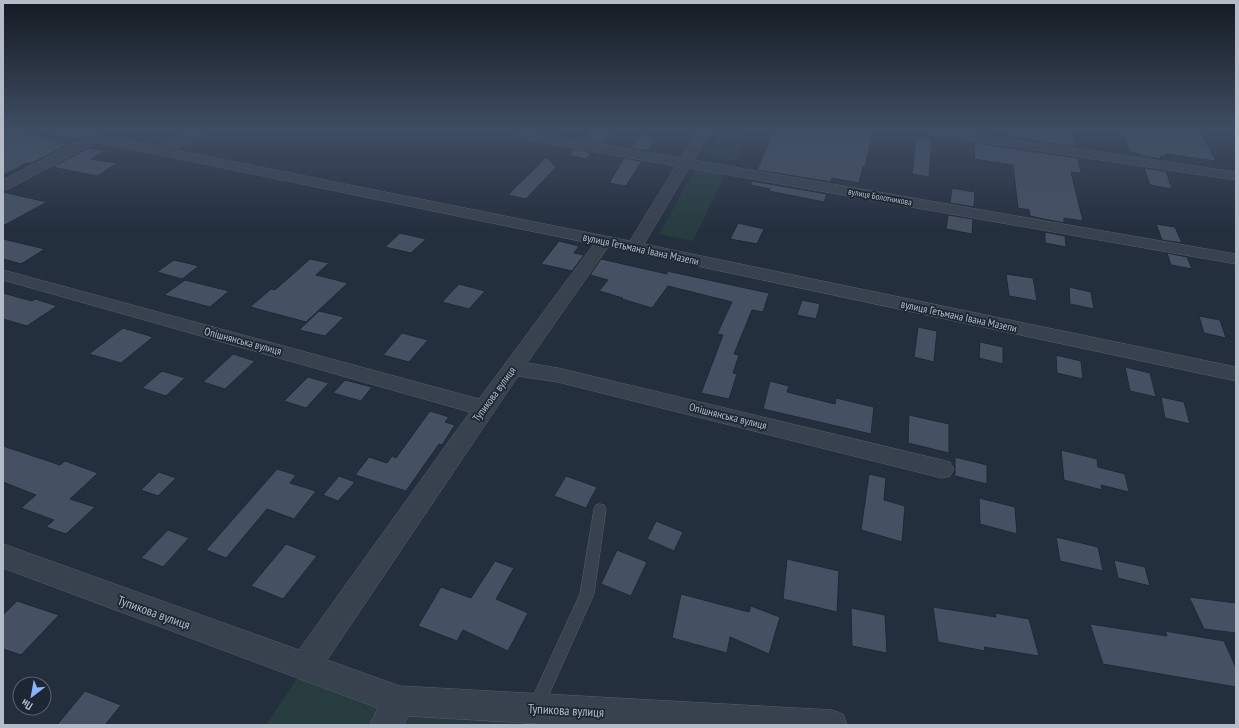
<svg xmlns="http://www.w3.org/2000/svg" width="1239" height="728" viewBox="0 0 1239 728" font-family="'PT Sans Narrow',sans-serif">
	<rect width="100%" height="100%" fill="#242f3e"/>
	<g fill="#263c3f">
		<path d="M721,128H751L736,161L706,156Z"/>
		<path d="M696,167L726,172L693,241L659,234Z"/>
		<path d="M305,667L400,701L832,725H266Z"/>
	</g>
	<g fill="#455162" stroke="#1f2835">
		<path d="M593,128H614L601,143L583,140Z"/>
		<path d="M775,128H849L873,132L865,167H863L859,183L832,178L831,182L757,170Z"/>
		<path d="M1011,128H1058L1059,132L1073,134L1075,147L1012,137Z"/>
		<path d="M1121,128H1198L1216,161L1165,154L1166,157L1160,156L1162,159L1141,156L1140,154L1130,152Z"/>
		<path d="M3,129L20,131L59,140L55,142L69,144L32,163H27L3,175Z"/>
		<path d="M640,134L656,137L648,151L631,148Z"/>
		<path d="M916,137L932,139L929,177L912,174Z"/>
		<path d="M975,143L1078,158L1081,173L1071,172L1083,221L1064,218V223L1044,219L1030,216L1029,210L1018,208L1013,165L974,159Z"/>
		<path d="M89,148L105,151L91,159L118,163L97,176L52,167Z"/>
		<path d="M574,149L592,153L586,159L569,155Z"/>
		<path d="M546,157L556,167L526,199L508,195Z"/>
		<path d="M624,158L642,161L626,186L609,183Z"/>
		<path d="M1144,168L1166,171L1172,189L1150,185Z"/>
		<path d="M752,181L827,194L824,202L769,191L770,189L750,185Z"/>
		<path d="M952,188L975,192L974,207L950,203Z"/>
		<path d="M3,192L47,202L3,226Z"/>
		<path d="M948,215L973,219L972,234L946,229Z"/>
		<path d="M738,223L764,229L757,244L730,239Z"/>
		<path d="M1156,224L1175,227L1182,243L1162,240Z"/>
		<path d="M1045,232L1065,236L1066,247L1045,243Z"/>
		<path d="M400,233L426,239L411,253L385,247Z"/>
		<path d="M3,239L45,249L21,264L3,259Z"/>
		<path d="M559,241L579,246L574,253L584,255L572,271L541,264Z"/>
		<path d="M1167,253L1187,257L1192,269L1171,265Z"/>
		<path d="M310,259L329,263L316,275L348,283L306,322L250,307L271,289L275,290Z"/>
		<path d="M601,259L667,274V271L769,293L763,312L752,310L734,354L739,355L733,373L737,374L729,399L701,393L723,335L717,334L732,302L668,286L652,308L622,299L623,298L599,291L608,280L590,275Z"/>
		<path d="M174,260L199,266L182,279L157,272Z"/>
		<path d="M1006,274L1033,278L1037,301L1009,296Z"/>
		<path d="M185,280L229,291L210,307L164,295Z"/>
		<path d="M459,284L485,291L469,309L442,302Z"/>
		<path d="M1069,287L1091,292L1094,309L1070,304Z"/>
		<path d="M3,293L32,301L35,299L57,306L27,326L3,319Z"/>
		<path d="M802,300L820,304L816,319L797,315Z"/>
		<path d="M319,311L344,317L325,336L299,330Z"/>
		<path d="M1199,316L1220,320L1226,338L1204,333Z"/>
		<path d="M918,327L937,331L934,362L914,357Z"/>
		<path d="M123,328L153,337L121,363L89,354Z"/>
		<path d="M402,333L428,340L409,362L383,355Z"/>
		<path d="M980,342L1003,347V364L979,358Z"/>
		<path d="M233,354L255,361L225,389L203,382Z"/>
		<path d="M1056,355L1081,361L1083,379L1057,373Z"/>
		<path d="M1125,367L1150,373L1156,397L1130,391Z"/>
		<path d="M162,371L185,378L166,396L142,388Z"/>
		<path d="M308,377L329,383L306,408L284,401Z"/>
		<path d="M345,380L372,387L361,401L333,393Z"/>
		<path d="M770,381L789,386L787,392L835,404L836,398L874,407L871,434L763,409Z"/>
		<path d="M1161,397L1184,402L1190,424L1165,418Z"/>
		<path d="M430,411L449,417L445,422L455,425L442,445L439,444L406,491L355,475L369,457L387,463L392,456L396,458Z"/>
		<path d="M909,415L949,424V453L908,443Z"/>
		<path d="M3,446L60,465L65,461L98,473L70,499L95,507L66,534L46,527L54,520L21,508L36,495L3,482Z"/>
		<path d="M1061,450L1097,459L1098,467L1125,474L1129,492L1101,485L1102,490L1064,480Z"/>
		<path d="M955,457L987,465V484L955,476Z"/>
		<path d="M277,469L296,475L290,483L316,491L294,519L267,509L226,558L206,550Z"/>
		<path d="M159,472L176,478L158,496L141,490Z"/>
		<path d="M869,474L886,478L884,500L905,506L902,542L861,530Z"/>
		<path d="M339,476L355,482L338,501L323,495Z"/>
		<path d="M566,476L597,487L586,508L554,496Z"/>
		<path d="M979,498L1015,507L1017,534L980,524Z"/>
		<path d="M656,521L683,532L674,551L647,539Z"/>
		<path d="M168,530L189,538L163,567L141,558Z"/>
		<path d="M1056,537L1098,547L1103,571L1060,561Z"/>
		<path d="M286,544L317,556L283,599L251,586Z"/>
		<path d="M617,550L647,562L631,596L601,584Z"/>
		<path d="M787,559L839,571L837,612L783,599Z"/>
		<path d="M1114,560L1145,567L1150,586L1118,578Z"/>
		<path d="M495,561L514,568L496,599L528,613L508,651L463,630L457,641L418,626L441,587L471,598Z"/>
		<path d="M681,594L749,612L751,606L780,617L769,654L730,637L727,653L672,638Z"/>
		<path d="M1189,597L1236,603V633L1204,629Z"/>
		<path d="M17,601L59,615L21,655L3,649V615Z"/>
		<path d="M933,607L996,617L995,613L1029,619L1039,656L984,647L985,651L938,642Z"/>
		<path d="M851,608L885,615L887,653L852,646Z"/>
		<path d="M1090,624L1167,636L1165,631L1224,641L1236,668V687L1103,664Z"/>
		<path d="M85,691L121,705L105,725H57Z"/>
	</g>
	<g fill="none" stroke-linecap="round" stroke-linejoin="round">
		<g stroke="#565f6c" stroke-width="1">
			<path id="service" d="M600,504L604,505L606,509L594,594L542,710L537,713L532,710L529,705L580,594L594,509L596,505Z"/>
		</g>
		<g stroke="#565f6c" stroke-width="1">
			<g id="minor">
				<path d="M40,128H66L161,147L194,128H210L209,131L175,150L630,241L676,166L523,139L518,138L516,135L518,132L523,131L681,158L699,128H712L693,160L1236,254V264L689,168L644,244L1236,367V381L608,247L527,363L558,368L942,460L950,462L954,469L950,476L942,478L558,382L518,376L327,660L400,686L832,710L843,714L847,725H559L408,716L403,725H370L378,708L3,568V544L299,650L470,412L3,280V270L479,399L594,244L97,142L8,189L3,190V180L82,139L41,131Z"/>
				<path d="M905,128H938L1236,172V180L911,132L906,131Z"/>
			</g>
		</g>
		<use href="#service" fill="#38414e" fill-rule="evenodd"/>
		<use href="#minor" fill="#38414e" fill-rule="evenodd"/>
	</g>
	<linearGradient id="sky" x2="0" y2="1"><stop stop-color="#141a22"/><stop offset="0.56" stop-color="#3f4d63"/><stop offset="1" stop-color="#3f4d63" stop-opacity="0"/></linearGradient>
	<rect width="1239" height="230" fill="url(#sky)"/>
	<g text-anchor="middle" stroke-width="3.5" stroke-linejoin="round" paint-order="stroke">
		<g font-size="9" fill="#b4bcc9" stroke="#1d2633">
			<text transform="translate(880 197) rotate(10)" y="3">вулиця Болотникова</text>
		</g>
		<g font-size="11" fill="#b4bcc9" stroke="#1d2633">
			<text transform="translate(641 249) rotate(12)" y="4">вулиця Гетьмана Івана Мазепи</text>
			<text transform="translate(959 316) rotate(12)" y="4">вулиця Гетьмана Івана Мазепи</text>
			<text transform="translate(243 341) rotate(15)" y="4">Опішнянська вулиця</text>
			<text transform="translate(494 394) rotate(-54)" y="4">Тупикова вулиця</text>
			<text transform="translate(728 416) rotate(14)" y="4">Опішнянська вулиця</text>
		</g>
		<g font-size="13" fill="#b4bcc9" stroke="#1d2633">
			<text transform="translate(154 612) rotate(20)" y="5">Тупикова вулиця</text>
			<text transform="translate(566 710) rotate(3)" y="5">Тупикова вулиця</text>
		</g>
	</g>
	<rect width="1239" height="728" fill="none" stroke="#b4bcc9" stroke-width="8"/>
	<g transform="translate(32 696) rotate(211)"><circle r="19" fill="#1d2633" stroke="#59626f"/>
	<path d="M0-3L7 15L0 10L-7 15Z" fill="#8ab4f8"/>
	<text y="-6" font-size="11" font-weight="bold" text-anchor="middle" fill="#b4bcc9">Пн</text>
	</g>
</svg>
